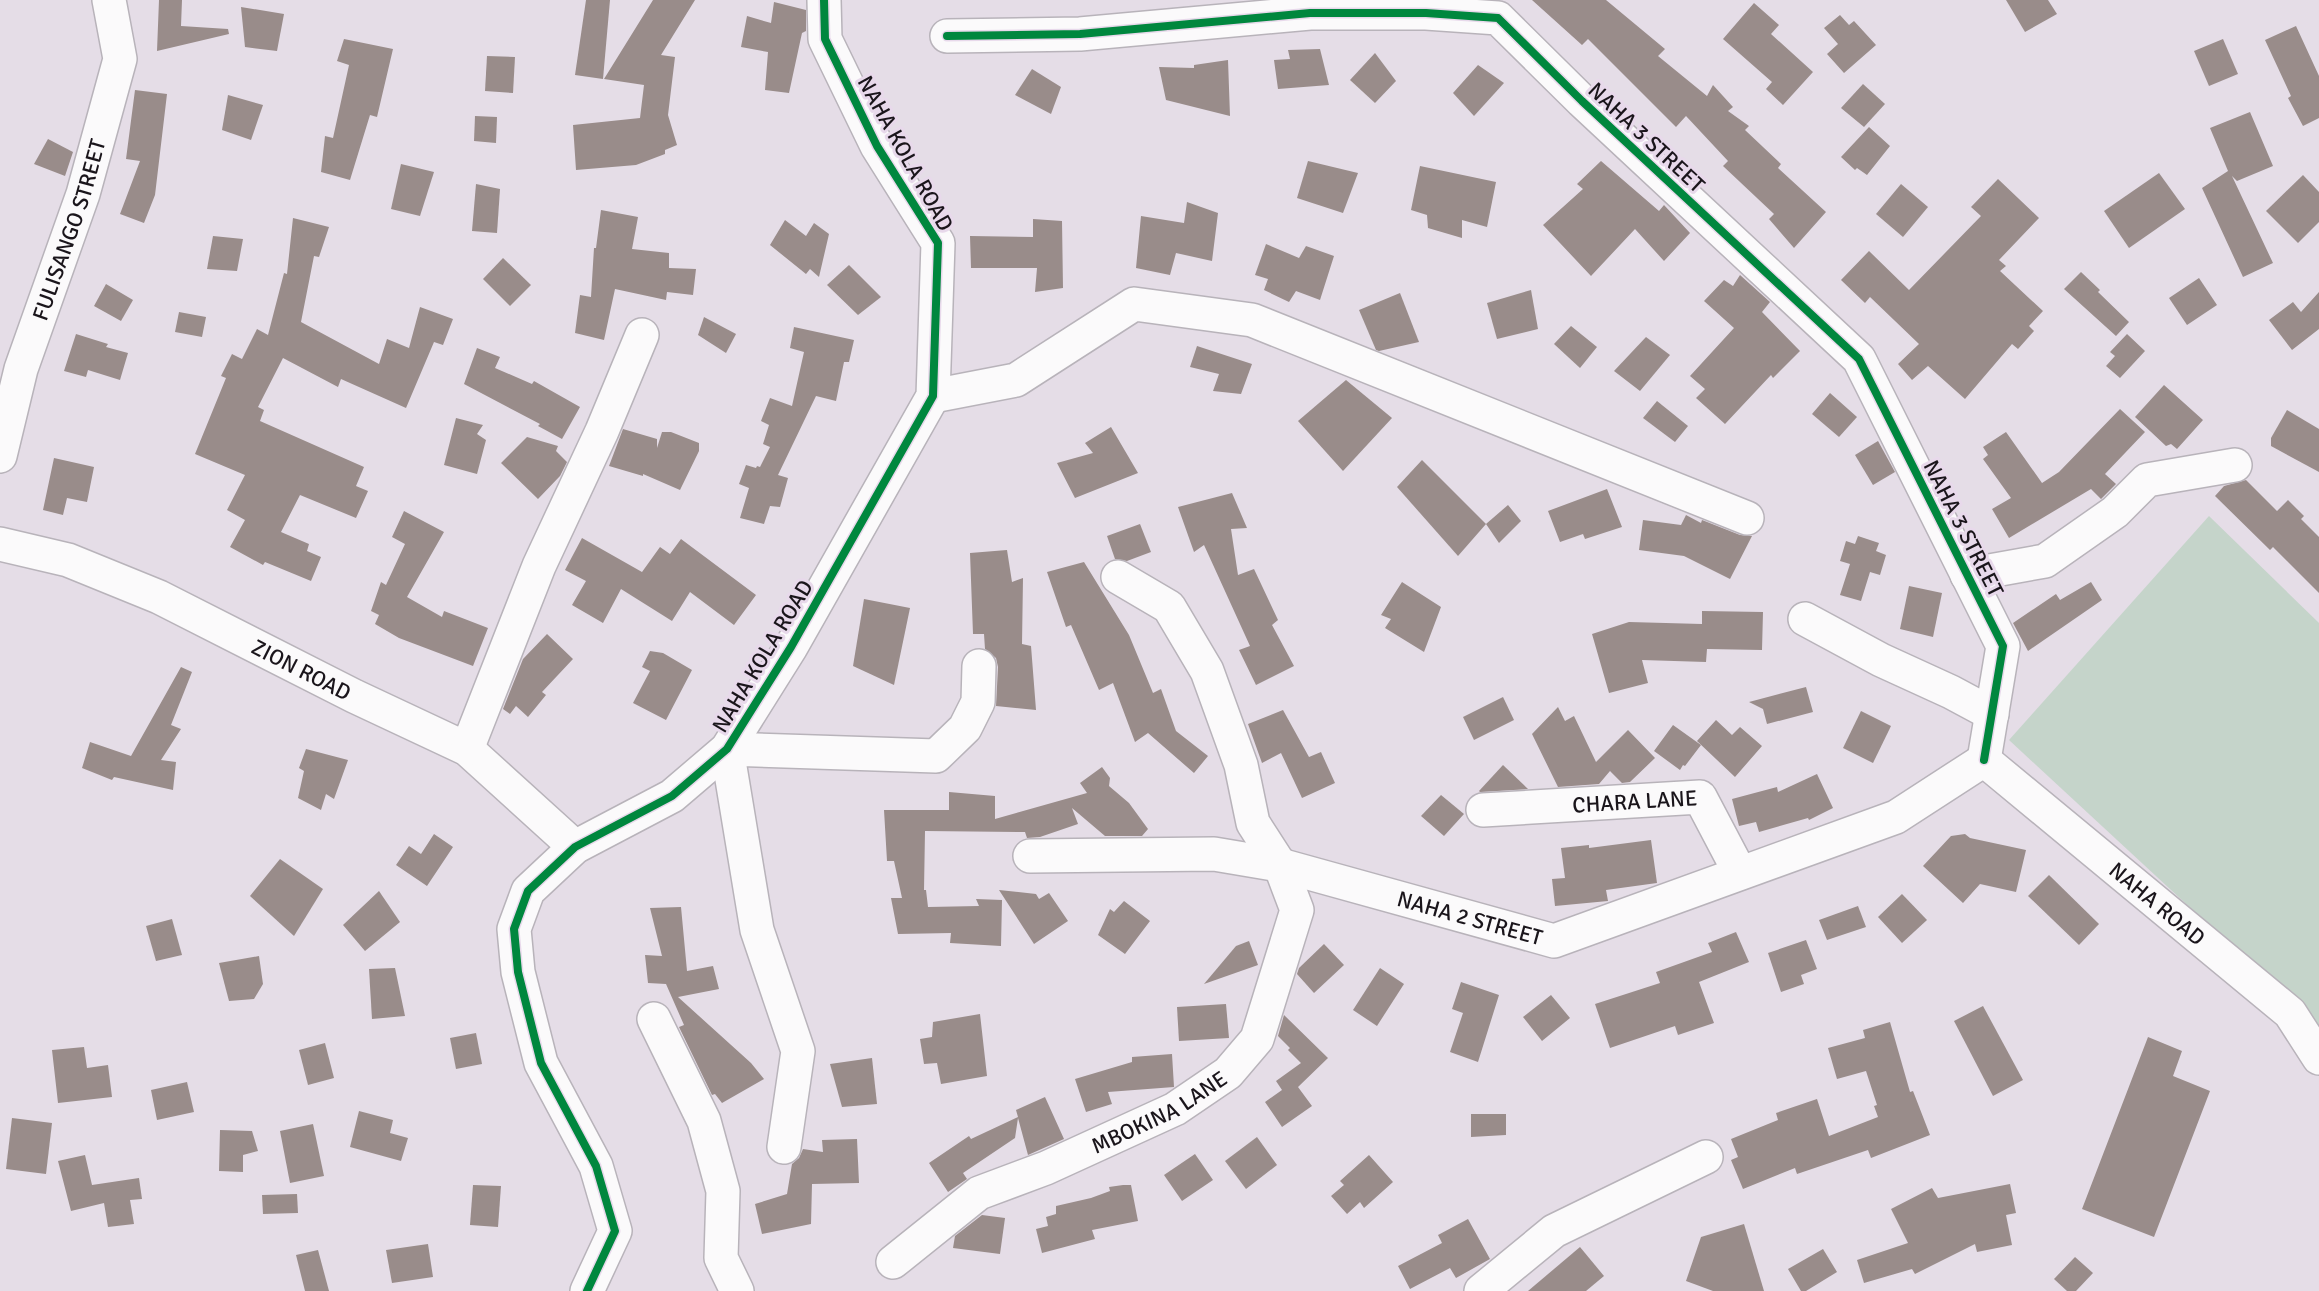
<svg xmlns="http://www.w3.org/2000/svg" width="2319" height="1291" viewBox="0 0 2319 1291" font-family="Signika,sans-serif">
	<rect width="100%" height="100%" fill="#e5dde7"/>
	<path fill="#c5d4ca" d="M2209,516L2319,623V1027L2009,740Z"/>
	<g fill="#998c8a">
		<path d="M159,0H182L181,26L228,29L229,34L157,51Z"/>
		<path d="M586,0H610L603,79L575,75Z"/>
		<path d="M653,0H695L661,55L675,57L668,115L677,145L665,150V154L636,165L576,170L573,125L640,118L644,85L604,79Z"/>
		<path d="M1532,0H1606L1665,49L1658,56L1707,96L1713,85L1733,107L1728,111L1749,126L1745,130L1781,164L1778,168L1826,212L1794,248L1769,219L1774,214L1723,166L1728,161L1686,116L1676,127L1588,39L1582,45Z"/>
		<path d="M2006,0H2048L2057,14L2025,32Z"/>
		<path d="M774,2L806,10V31L802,33L789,93L765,90L768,52L741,47L747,16L771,23Z"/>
		<path d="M1754,3L1779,25L1771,34L1813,72L1783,105L1766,89L1772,82L1723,39Z"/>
		<path d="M241,7L284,14L277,51L245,47Z"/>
		<path d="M1840,15L1849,25L1854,21L1876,45L1844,73L1827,54L1838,44L1824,28Z"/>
		<path d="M2296,26L2319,76V118L2303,126L2288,98L2291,96L2265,40Z"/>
		<path d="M344,39L393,49L377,117L370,115L350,180L321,172L325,136L333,138L349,65L337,61Z"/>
		<path d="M2223,39L2238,74L2209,86L2194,51Z"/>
		<path d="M1320,49L1329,85L1278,89L1274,60L1290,59L1288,50Z"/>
		<path d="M1375,53L1396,81L1375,103L1350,80Z"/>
		<path d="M487,56L515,57L513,93L485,91Z"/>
		<path d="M1228,60L1230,116L1166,100L1159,67L1194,68V65Z"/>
		<path d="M1478,65L1504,83L1474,116L1453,93Z"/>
		<path d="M1032,69L1061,87L1051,114L1015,95Z"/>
		<path d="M1863,84L1885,104L1864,127L1841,108Z"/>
		<path d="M135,90L167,94L155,195L144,223L120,214L140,161L126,159Z"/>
		<path d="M228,95L263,105L251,140L222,130Z"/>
		<path d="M2250,112L2273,166L2237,181L2232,176L2273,263L2243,277L2202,188L2228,171L2210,128Z"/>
		<path d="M475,116L497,117L496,143L474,141Z"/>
		<path d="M1869,127L1890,146L1867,175L1857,168L1855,170L1841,157Z"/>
		<path d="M48,139L73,152L65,176L34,164Z"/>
		<path d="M1308,161L1358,173L1343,213L1297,198Z"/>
		<path d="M1601,161L1659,211L1664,205L1690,233L1664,261L1635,229L1591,276L1543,225L1583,189L1577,184Z"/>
		<path d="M401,164L434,172L420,216L391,209Z"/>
		<path d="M1420,166L1496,182L1487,227L1462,220V238L1428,228L1427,215L1411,210Z"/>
		<path d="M2159,173L2185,209L2129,248L2104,211Z"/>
		<path d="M2303,175L2319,192V222L2298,243L2266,211Z"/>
		<path d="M1998,179L2039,218L1999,260L2006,266L2000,271L2043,311L2029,326L2034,331L2018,349L2012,344L1965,399L1928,366L1912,380L1898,364L1919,344L1870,297L1865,303L1841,280L1869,251L1909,290L1981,216L1971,207Z"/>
		<path d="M476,184L500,189L497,233L472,231Z"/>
		<path d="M1901,184L1928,207L1903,237L1876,214Z"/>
		<path d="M1187,202L1218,213L1212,261L1176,253L1170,275L1136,268L1141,216L1184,223Z"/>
		<path d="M601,210L638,217L632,249L669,253V268L696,269L693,295L667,292L666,300L615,289L604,340L575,333L580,295L591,297L594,248H596Z"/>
		<path d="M293,218L329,227L319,257L314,256L301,322L379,364L387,339L409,348L420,307L453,319L443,345L434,342L406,408L341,379L338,387L283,358L258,407L264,410L260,421L364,467L356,486L368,491L356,518L300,495L281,532L309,544L307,551L321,557L311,581L265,562L263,565L230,547L245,520L227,510L245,475L195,454L226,378L221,376L232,354L242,359L257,329L268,335L284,273L287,274Z"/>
		<path d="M1033,219L1062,221L1063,288L1035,292L1037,268H971L970,236L1033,237Z"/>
		<path d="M785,220L806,236L814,223L829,234L819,277L810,269L806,274L770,245Z"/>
		<path d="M213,236L243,239L237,271L207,269Z"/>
		<path d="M1266,244L1299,258L1306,246L1334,256L1320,300L1296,291L1289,302L1264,290L1268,279L1255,275Z"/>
		<path d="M503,258L531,285L510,306L483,279Z"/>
		<path d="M849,265L881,297L858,315L827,285Z"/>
		<path d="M2081,272L2100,290L2098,292L2129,322L2116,336L2064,289Z"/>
		<path d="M1740,275L1770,302L1762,312L1800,351L1773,378L1771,375L1725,424L1696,398L1705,389L1690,376L1734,328L1704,301L1724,280L1733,286Z"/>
		<path d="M2199,278L2217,305L2187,325L2169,298Z"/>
		<path d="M106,284L133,300L121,321L94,306Z"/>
		<path d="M1531,290L1538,329L1497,339L1487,303Z"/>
		<path d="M2319,292V329L2292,350L2269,320L2293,302L2301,312Z"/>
		<path d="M1400,293L1419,342L1379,351L1376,350L1359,310Z"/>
		<path d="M179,312L206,317L202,337L175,332Z"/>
		<path d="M704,317L736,334L726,353L698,335Z"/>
		<path d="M1571,326L1597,347L1580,368L1554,344Z"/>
		<path d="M794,327L854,340L849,362H844L836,401L816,396L778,475L788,478L780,507L770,506L764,524L740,518L749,488L739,484L746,465L756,468L757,466L760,467L770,447L763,444L769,425L761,421L770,398L792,406L804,352L790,348Z"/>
		<path d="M76,334L108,344L106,347L128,353L120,380L88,370L86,377L64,371Z"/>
		<path d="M2127,334L2145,351L2120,378L2106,366L2115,356L2110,352Z"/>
		<path d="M1646,337L1670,355L1640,391L1614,371Z"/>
		<path d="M1197,346L1252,364L1241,394L1213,391L1219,374L1190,367Z"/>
		<path d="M477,348L500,357L495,368L532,384L534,381L580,407L562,439L538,426L540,424L464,384Z"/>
		<path d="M1346,380L1392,418L1343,471L1298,421Z"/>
		<path d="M2164,385L2203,420L2177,449L2171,444L2166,446L2135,417Z"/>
		<path d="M1830,393L1857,417L1839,437L1812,414Z"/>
		<path d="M1657,401L1688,426L1675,442L1643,418Z"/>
		<path d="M2120,409L2145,432L2105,474L2116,484L2101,499L2091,489L2009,538L1992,509L2011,498L1983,459L1988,455L1983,447L2006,432L2042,483L2059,472Z"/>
		<path d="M2287,410L2319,429V472L2271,446V438Z"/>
		<path d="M456,418L483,425L477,434L486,440L477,474L444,465Z"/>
		<path d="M1111,427L1138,473L1075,498L1057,463L1093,453L1085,443Z"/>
		<path d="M623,429L657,439V448L662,432H671L699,443V451L680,490L643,474V476L609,466Z"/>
		<path d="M527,437L558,446L556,451L567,462L560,476L538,499L501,463Z"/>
		<path d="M1878,441L1895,472L1873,485L1855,455Z"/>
		<path d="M54,458L94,467L87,502L67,498L63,515L43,510Z"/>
		<path d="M1422,460L1486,524L1458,556L1397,487Z"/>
		<path d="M2246,480L2277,511L2288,500L2304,516L2301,519L2319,537V593L2273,547L2270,550L2215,496L2224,486Z"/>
		<path d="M1607,489L1622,527L1585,539L1583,534L1560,542L1548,511Z"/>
		<path d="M1232,493L1247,528L1231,529L1238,575L1254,569L1278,620L1272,625L1294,666L1256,685L1239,650L1250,646L1204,545L1194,552L1178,507Z"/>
		<path d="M1508,505L1521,521L1499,543L1486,524Z"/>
		<path d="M404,511L444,532L407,597L442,617L444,611L488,628L473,666L399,638L375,624L379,615L371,611L381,582L386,585L405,544L392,537Z"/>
		<path d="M1686,515L1701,523L1702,520L1740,535L1752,536L1730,579L1684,556L1639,550L1643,520L1681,525Z"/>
		<path d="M1140,524L1151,552L1127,561L1115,559L1107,536Z"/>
		<path d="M1858,536L1879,543L1876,551L1886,555L1880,575L1870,572L1861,601L1840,595L1850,564L1840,561L1846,541L1855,544Z"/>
		<path d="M582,538L642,572L660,547L670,554L681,539L756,595L734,625L690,592L672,621L621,589L603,623L572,605L586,581L565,570Z"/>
		<path d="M1007,550L1012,582L1023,578L1022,644L1031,646L1036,710L996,706L998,667L996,658L985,649L984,634H973L970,553Z"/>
		<path d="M1084,562L1129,635L1153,693L1161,689L1176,731L1208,756L1194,773L1148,733L1135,742L1113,683L1099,690L1071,625L1066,627L1047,572Z"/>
		<path d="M1402,582L1441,607L1424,652L1385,628L1391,619L1381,615Z"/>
		<path d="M2091,582L2102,600L2028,651L2013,623L2056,594L2060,600Z"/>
		<path d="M1909,586L1942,593L1933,637L1900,629Z"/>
		<path d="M864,599L910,608L894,685L853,666Z"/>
		<path d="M1702,611L1763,612L1762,650L1707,649L1706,662L1642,660L1648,683L1609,693L1592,634L1629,622L1702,624Z"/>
		<path d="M547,634L573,659L542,692L546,695L528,717L516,706L510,714L503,709L523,659Z"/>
		<path d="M650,651L663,653L692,670L666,720L633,703L650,671L642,667Z"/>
		<path d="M181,667L192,672L171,725L181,729L161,760L176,762L173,790L114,777L112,780L82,768L90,742L131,756Z"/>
		<path d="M1806,687L1813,712L1767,724L1763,709L1749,702Z"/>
		<path d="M1503,697L1514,720L1474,740L1463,717Z"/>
		<path d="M1558,707L1565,721L1574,716L1596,762L1628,730L1655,758L1630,782L1622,783L1610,771L1599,784L1558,787L1532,734Z"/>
		<path d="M1283,710L1309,757L1321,752L1335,783L1302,798L1281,753L1262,763L1248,724Z"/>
		<path d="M1861,711L1891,726L1873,763L1843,748Z"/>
		<path d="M1716,720L1732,735L1740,727L1762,746L1735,777L1697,741Z"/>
		<path d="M1673,725L1701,745L1685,766L1683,765L1680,770L1654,751Z"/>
		<path d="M306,749L348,760L334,799L326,794L321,810L298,798L304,771L299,768Z"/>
		<path d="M1503,765L1528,789L1480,792L1479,791Z"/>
		<path d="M1102,767L1110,778L1109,786L1129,803L1148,829L1142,836H1105L1072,808L1078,824L1040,837L1027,838L1025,832L925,831L924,890H926L928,907L979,906L976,899L1002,900L1001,946L950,943L951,933L898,934L891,898H902L894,861H887L884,810H949V792L995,796V819L1087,793L1080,783Z"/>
		<path d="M1817,774L1833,808L1809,820L1808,818L1759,832L1756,822L1739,826L1732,799L1777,787L1778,792Z"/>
		<path d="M1441,795L1464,814L1444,836L1421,816Z"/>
		<path d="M434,834L453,847L427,886L396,865L409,846L421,854Z"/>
		<path d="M1965,834L1970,838L2026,850L2016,892L1980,884L1963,903L1923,866L1951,836Z"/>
		<path d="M1651,840L1657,883L1606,890L1608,901L1555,906L1552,879L1565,878L1561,848L1589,845V848Z"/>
		<path d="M280,859L323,889L294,936L250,896Z"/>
		<path d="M2049,875L2099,924L2079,945L2028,896Z"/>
		<path d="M999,890L1036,894L1039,899L1049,893L1068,921L1034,944Z"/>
		<path d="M379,891L400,922L365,951L343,925Z"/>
		<path d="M1902,894L1927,920L1902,943L1878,917Z"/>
		<path d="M1124,901L1150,921L1125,954L1098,935L1110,909L1114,912Z"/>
		<path d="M1858,906L1866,927L1827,940L1819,920Z"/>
		<path d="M681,907L687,971L713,966L719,989L678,997L751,1063L764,1079L722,1103L715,1094L712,1095L679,1027L684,1025L666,984L648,983L645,955L662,956L650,908Z"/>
		<path d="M172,919L182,955L156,961L146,926Z"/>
		<path d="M1736,932L1749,962L1699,982L1714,1023L1678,1035L1675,1026L1610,1048L1595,1004L1660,983L1656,972L1712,952L1708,943Z"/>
		<path d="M1806,940L1817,969L1801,975L1804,984L1781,992L1768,953Z"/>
		<path d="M1249,941L1258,965L1204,984L1236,946Z"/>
		<path d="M1324,944L1344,965L1314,993L1297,974L1299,968Z"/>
		<path d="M259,956L263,984L254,999L229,1001L219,963Z"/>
		<path d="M395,968L405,1016L372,1019L369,969Z"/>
		<path d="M1380,968L1404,984L1377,1026L1353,1010Z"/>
		<path d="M1461,982L1499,995L1478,1062L1450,1052L1463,1013L1452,1009Z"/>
		<path d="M1551,995L1570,1018L1542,1041L1523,1017Z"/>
		<path d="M1226,1004L1229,1038L1179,1041L1177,1007Z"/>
		<path d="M1983,1006L2023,1080L1993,1096L1954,1021Z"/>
		<path d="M980,1014L987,1076L941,1084L937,1063L924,1064L920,1039L932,1037L933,1022Z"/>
		<path d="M1284,1015L1328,1058L1298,1087L1312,1106L1282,1127L1265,1102L1282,1090L1276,1081L1301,1063L1288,1050L1290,1048L1278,1036Z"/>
		<path d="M1890,1022L1910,1092L1913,1091L1930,1135L1871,1158L1868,1150L1797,1174L1795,1168L1743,1189L1731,1160L1738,1157L1731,1139L1778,1120L1776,1113L1817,1099L1829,1136L1878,1117L1874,1106L1877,1105L1866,1071L1837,1079L1828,1048L1865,1038L1863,1030Z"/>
		<path d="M476,1033L482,1064L456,1069L450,1038Z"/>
		<path d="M2148,1037L2182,1051L2173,1076L2210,1091L2154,1237L2082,1209Z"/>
		<path d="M325,1043L334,1078L308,1085L299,1050Z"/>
		<path d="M84,1047L87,1068L108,1065L112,1097L58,1103L52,1050Z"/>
		<path d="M1172,1054L1174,1087L1108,1092L1112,1104L1086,1112L1075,1079L1132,1062V1057Z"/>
		<path d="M872,1058L877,1104L842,1107L830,1064Z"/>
		<path d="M187,1082L194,1112L157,1120L151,1090Z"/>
		<path d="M1045,1097L1064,1139L1028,1155L1018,1118L1015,1138L963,1173L967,1179L948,1192L929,1163L969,1136L971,1139L1018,1117L1016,1110Z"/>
		<path d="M359,1111L393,1120L390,1133L408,1138L401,1161L350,1147Z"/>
		<path d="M1471,1114H1506V1135L1471,1137Z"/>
		<path d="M12,1118L52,1123L46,1174L6,1169Z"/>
		<path d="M313,1124L324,1176L290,1183L280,1131Z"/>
		<path d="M220,1130L252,1131L258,1151L243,1155V1172L219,1171Z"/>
		<path d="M1257,1137L1277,1165L1246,1189L1225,1161Z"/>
		<path d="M857,1139L859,1183L812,1184L811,1224L762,1234L755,1204L787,1194L792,1164L799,1158L803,1149L823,1152L822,1140Z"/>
		<path d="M1195,1154L1213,1180L1182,1201L1164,1175Z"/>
		<path d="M85,1155L92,1185L139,1178L142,1199L130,1200L134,1224L108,1227L104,1203L71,1211L58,1161Z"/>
		<path d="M1369,1155L1393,1182L1364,1208L1360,1202L1347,1214L1331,1196L1344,1185L1340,1181Z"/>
		<path d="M2010,1184L2016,1213L2006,1215L2012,1245L1977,1252L1975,1244L1915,1274L1912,1269L1864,1283L1857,1260L1908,1243L1891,1209L1932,1188L1938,1198Z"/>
		<path d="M473,1185L501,1186L498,1227L470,1225Z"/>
		<path d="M1123,1185H1131L1138,1221L1092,1230L1095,1239L1042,1253L1036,1229L1048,1226L1046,1217L1056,1214V1206L1091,1198L1110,1191L1109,1187Z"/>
		<path d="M297,1194L298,1213L263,1214L262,1195Z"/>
		<path d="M982,1215L1005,1218L1000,1254L953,1248L955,1236Z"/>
		<path d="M1468,1219L1490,1259L1456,1278L1450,1268L1410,1289L1398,1266L1442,1243L1438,1235Z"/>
		<path d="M1744,1224L1764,1291H1713L1686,1281L1701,1237Z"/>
		<path d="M428,1244L433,1277L392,1283L386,1250Z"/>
		<path d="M1580,1247L1604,1276L1586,1291H1528Z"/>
		<path d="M1823,1249L1837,1272L1806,1291H1801L1788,1269Z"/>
		<path d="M318,1250L329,1291H305L296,1255Z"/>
		<path d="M2075,1257L2093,1273L2076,1291H2067L2054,1279Z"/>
	</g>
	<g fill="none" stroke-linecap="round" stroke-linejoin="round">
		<g stroke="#b8b3ba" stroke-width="36">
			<g id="minor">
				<path d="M947,36L1080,34L1310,13H1426L1498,18L1582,101L1859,359L2003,646L1984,760"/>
				<path d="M933,396L1016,380L1134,304L1252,320L1747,518"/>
				<path id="s1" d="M0,456L21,369L83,194L120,59L109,0"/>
				<path id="s2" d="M0,544L68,560L159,597L354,696L467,749L575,847"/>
				<path d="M1967,575L2045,561L2115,512L2147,480L2235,465"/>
				<path d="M1805,619L1881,660L1951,692L1992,714"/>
				<path d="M467,749L539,566L602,431L642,335"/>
				<path id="s3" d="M1984,760L2290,1013L2319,1058"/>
				<path id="s4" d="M1483,810L1700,797L1740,873"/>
				<path id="s5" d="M1030,856L1214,854L1280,865L1554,941L1896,817L1984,760"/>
				<path d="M654,1019L704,1121L723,1191L721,1258L737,1291"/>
				<path d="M784,1147L798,1051L757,930L727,749L936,756L965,728L978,702L979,666"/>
				<path id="s6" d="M893,1262L979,1193L1046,1168L1175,1109L1228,1073L1257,1039L1297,910L1280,865L1253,823L1241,765L1207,671L1169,607L1118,577"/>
				<path d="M587,1291L615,1231L596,1166L541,1063L518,972L514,929L528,891L575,847L672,796L727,749L791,647L933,396L938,243L877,146L825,39L824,0"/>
				<path d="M1481,1291L1554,1231L1706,1157"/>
			</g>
		</g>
		<use href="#minor" stroke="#fbfafb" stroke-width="33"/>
		<g stroke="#e8d9eb" stroke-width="11">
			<g id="cycleway">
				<path d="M947,36L1080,34L1310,13H1426L1498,18L1582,101L1859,359L2003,646L1984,760"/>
				<path d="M587,1291L615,1231L596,1166L541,1063L518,972L514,929L528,891L575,847L672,796L727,749L791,647L933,396L938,243L877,146L825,39L824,0"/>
			</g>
		</g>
		<use href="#cycleway" stroke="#00873e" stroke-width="8"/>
	</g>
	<g text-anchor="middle" stroke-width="6" stroke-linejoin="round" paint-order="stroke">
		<g font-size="22" fill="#1a151b" stroke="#e8d9eb">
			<text transform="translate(1647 137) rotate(43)" y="8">NAHA 3 STREET</text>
			<text transform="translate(906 153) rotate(61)" y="8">NAHA KOLA ROAD</text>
			<text dy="8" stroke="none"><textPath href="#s1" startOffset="237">FULISANGO STREET</textPath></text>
			<text transform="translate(1964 528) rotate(63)" y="8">NAHA 3 STREET</text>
			<text transform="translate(762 656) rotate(-59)" y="8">NAHA KOLA ROAD</text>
			<text dy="8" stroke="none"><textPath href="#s2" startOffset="328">ZION ROAD</textPath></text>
			<text dy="8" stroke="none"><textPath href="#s4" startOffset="152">CHARA LANE</textPath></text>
			<text dy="8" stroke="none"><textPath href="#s3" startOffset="225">NAHA ROAD</textPath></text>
			<text dy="8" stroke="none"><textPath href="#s5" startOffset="448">NAHA 2 STREET</textPath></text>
			<text dy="8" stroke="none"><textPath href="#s6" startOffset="308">MBOKINA LANE</textPath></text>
		</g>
	</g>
</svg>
